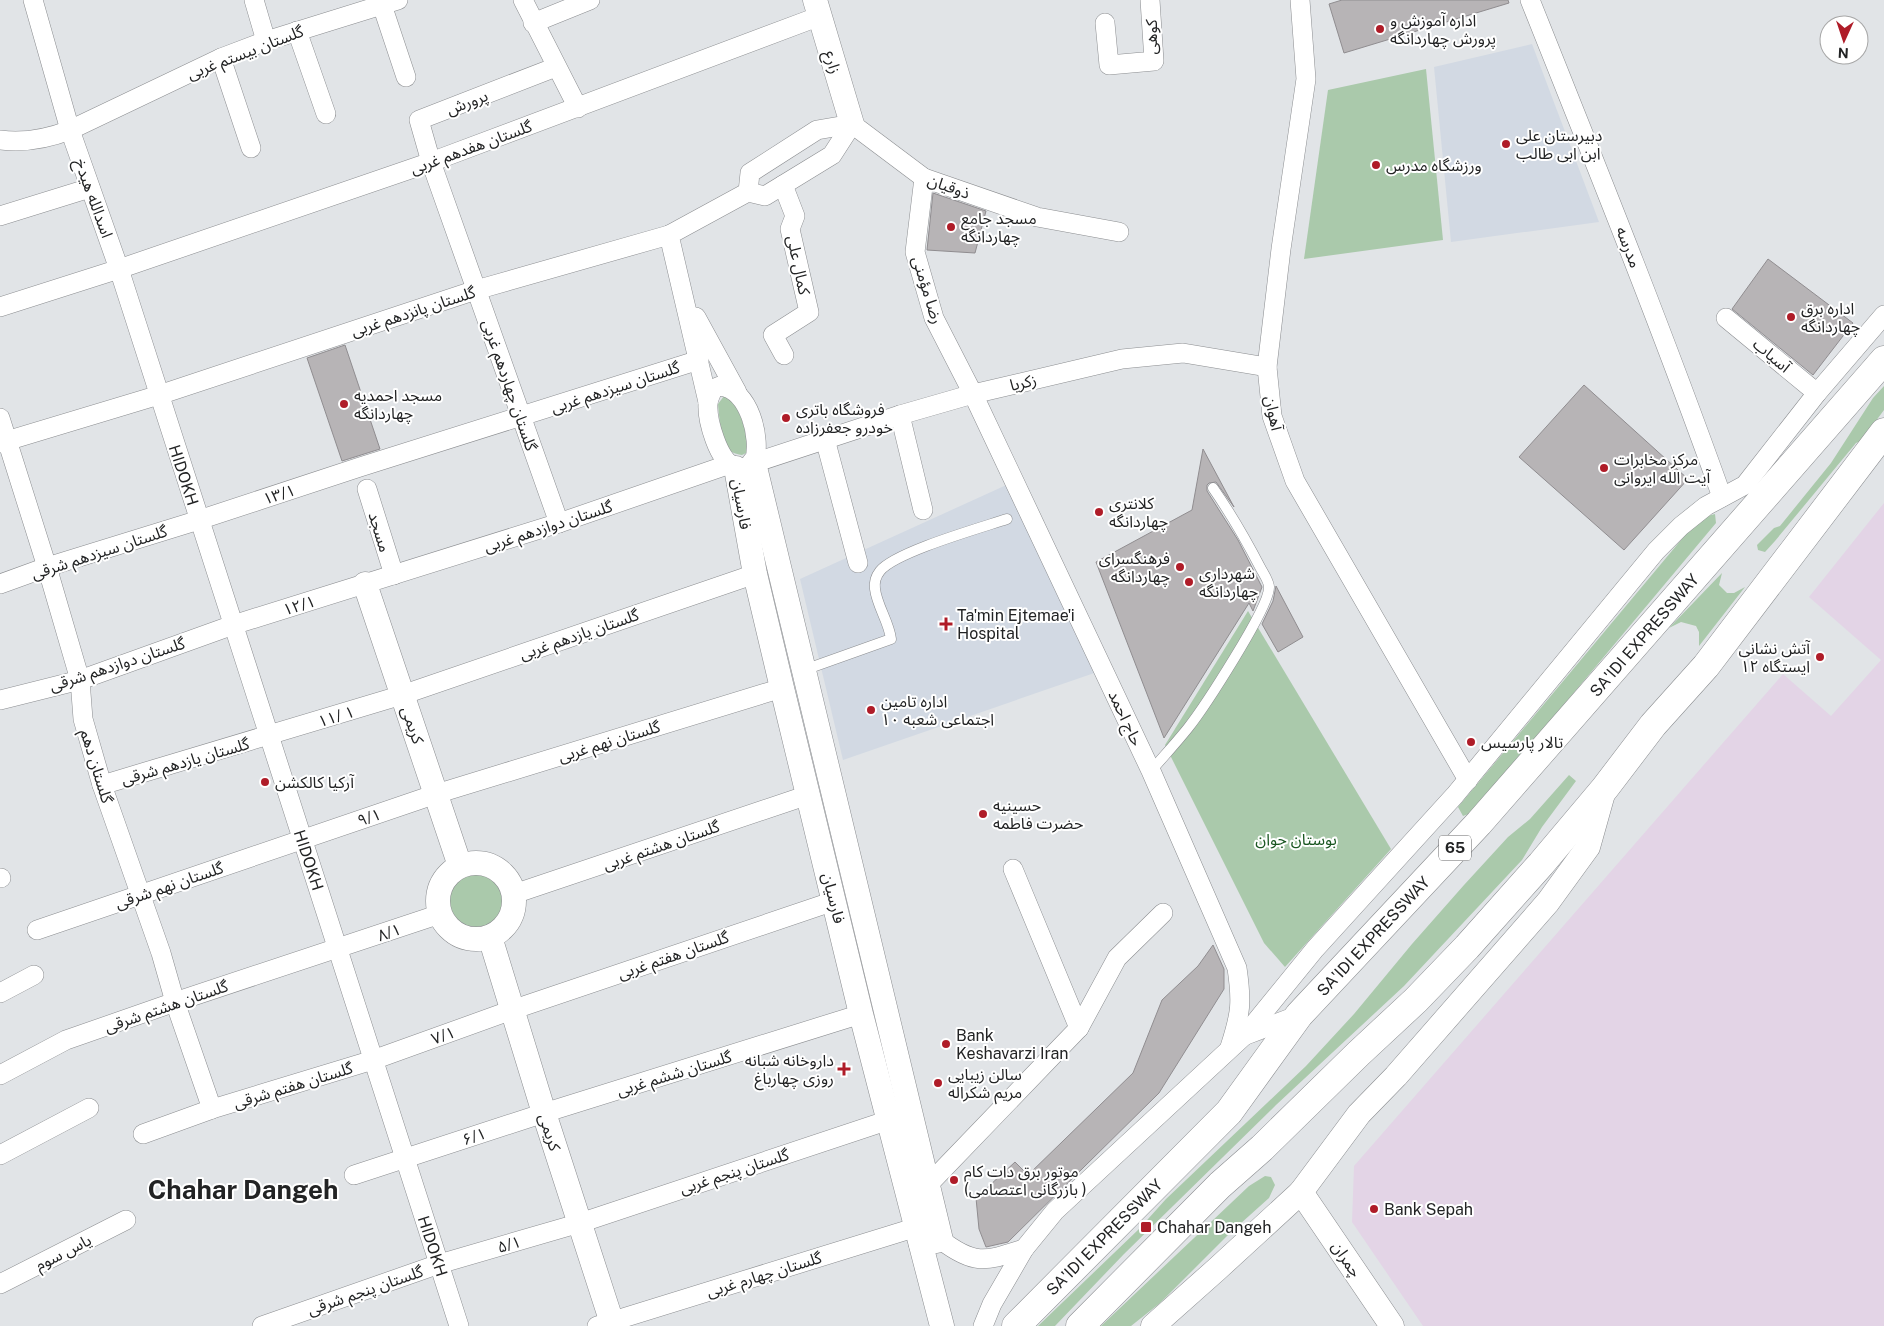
<svg xmlns="http://www.w3.org/2000/svg" width="1884" height="1326" viewBox="0 0 1884 1326" font-family="'Public Sans','Noto Sans Arabic',sans-serif">
	<rect width="100%" height="100%" fill="#e1e4e7"/>
	<path fill="#e3d4e6" d="M1884,503V1326H1423L1352,1222L1354,1166L1783,674L1831,716L1881,660L1809,597Z"/>
	<g fill="#d2d9e3">
		<path d="M1532,44L1599,222L1451,242L1434,67Z"/>
		<path d="M1013,482L1103,670L843,760L800,579Z"/>
	</g>
	<g fill="#aac9ab">
		<path d="M1426,69L1443,240L1304,259L1328,90Z"/>
		<path d="M1884,386V410L1861,441L1856,443L1775,541L1765,552L1758,550L1757,545L1774,528L1780,526L1831,463L1873,398Z"/>
		<path d="M724,396L731,398C743,418 746,429 748,452L742,455C738,454 734,454 731,451C721,443 719,416 718,404Z"/>
		<path d="M1715,514L1716,523L1474,812L1463,816L1458,807L1681,540C1691,528 1700,517 1715,514Z"/>
		<path d="M1722,573L1719,585L1727,593H1734L1745,587L1699,646V632L1696,626L1681,622L1669,628Z"/>
		<path d="M1248,611L1391,849L1285,967L1264,943L1165,745Z"/>
		<path d="M1569,775L1576,781L1542,827L1522,860L1404,986L1276,1105L1124,1254L1055,1326H1038L1139,1229L1166,1199L1306,1066L1354,1014L1412,944L1464,885L1508,837L1530,819Z"/>
		<circle cx="476" cy="903" r="29"/>
		<path d="M1265,1176L1271,1177L1275,1185L1269,1198L1230,1233L1160,1303L1131,1326H1101L1249,1186Z"/>
	</g>
	<g fill="#b7b4b6" stroke="#908d90">
		<path d="M1342,0H1508L1509,3L1344,53L1329,4Z"/>
		<path d="M933,193L986,211L975,253L927,250Z"/>
		<path d="M1768,259L1853,323L1813,375L1732,309Z"/>
		<path d="M345,345L380,449L342,461L307,358Z"/>
		<path d="M1584,385L1688,479L1624,550L1519,457Z"/>
		<path d="M1203,449L1234,507L1216,482L1209,483L1207,485V491L1238,540L1262,587L1253,611L1249,603L1164,738L1096,562L1192,510Z"/>
		<path d="M1276,586L1303,637L1278,652L1262,624L1273,601Z"/>
		<path d="M1213,945L1224,969V989L1159,1093L1008,1242L986,1247L979,1229L976,1198L1015,1162L1028,1175L1133,1073L1162,1000L1198,966Z"/>
	</g>
	<g fill="none" stroke-linecap="round" stroke-linejoin="round">
		<g stroke="#8b8d90" stroke-width="11">
			<g id="service">
				<path d="M804,670L891,639C889,622 877,606 875,589C874,582 876,576 880,571C895,552 980,528 1007,519"/>
				<path d="M1151,771C1163,757 1176,743 1188,728C1203,709 1270,607 1269,587C1269,581 1263,573 1260,567C1246,540 1231,514 1213,488"/>
			</g>
		</g>
		<g stroke="#8b8d90" stroke-width="20">
			<g id="minor">
				<path d="M33,0L70,130L119,269L459,1326"/>
				<path d="M254,0L266,41"/>
				<path d="M523,0L578,108"/>
				<path d="M1300,0L1306,79L1281,249L1267,367L1272,416L1295,481L1468,780"/>
				<path d="M1530,0C1596,165 1662,329 1722,497"/>
				<path d="M382,5L406,77"/>
				<path d="M533,23L590,0"/>
				<path d="M1105,23L1109,65L1154,61L1150,0"/>
				<path d="M297,31L326,114"/>
				<path d="M221,58L251,148"/>
				<path d="M556,67L419,120L431,162L559,523"/>
				<path d="M852,124L924,178L1037,217L1119,232"/>
				<path d="M0,140C24,143 47,139 70,130L221,58L266,41L398,0"/>
				<path d="M924,178L915,252L934,318L973,394L1151,771L1237,968C1242,1002 1241,1013 1230,1047"/>
				<path d="M783,185L795,216L790,229L809,312L773,335L784,355"/>
				<path d="M748,192L750,173L817,130L852,124"/>
				<path d="M0,216L90,188"/>
				<path d="M0,307L119,269L431,162L820,16"/>
				<path d="M696,317L737,392"/>
				<path d="M1726,318L1817,393"/>
				<path d="M720,386C749,389 762,438 754,463C748,466 742,470 735,467C718,461 707,420 708,404C708,399 711,394 713,389Z"/>
				<path d="M708,402L669,235L748,192L765,196L832,155L852,124"/>
				<path d="M900,415L923,510"/>
				<path d="M0,418L47,567L80,680L83,719L102,785L161,953L175,1002L212,1109"/>
				<path d="M825,439L858,563"/>
				<path d="M0,443L159,395L476,290L669,235"/>
				<path d="M754,463L900,415L973,394L1122,359L1183,353L1267,367"/>
				<path d="M367,489L394,575"/>
				<path d="M0,584L47,567L199,520L360,467L699,360"/>
				<path d="M0,700L80,680L233,625L559,523L730,464"/>
				<path d="M102,785L402,695L755,574"/>
				<path d="M1013,869L1079,1028"/>
				<path d="M0,878H1"/>
				<path d="M514,894L808,795"/>
				<path d="M37,930L436,794L782,688"/>
				<path d="M0,993L34,975"/>
				<path d="M1246,1035L1299,1015"/>
				<path d="M0,1075L66,1040L175,1002L440,914"/>
				<path d="M143,1134L212,1109L373,1060L512,1010L834,901"/>
				<path d="M0,1155L89,1108"/>
				<path d="M354,1175L544,1113L861,1014"/>
				<path d="M928,1185L1079,1028L1117,958L1163,913"/>
				<path d="M941,1240C975,1266 986,1261 1024,1249"/>
				<path d="M0,1284L126,1220"/>
				<path d="M262,1326L439,1264L580,1223L889,1120"/>
				<path d="M597,1326L917,1227"/>
				<path d="M983,1326L992,1304L1024,1249L1055,1211L1245,1035L1315,949L1455,795L1656,551L1681,526L1706,506L1745,485L1817,393L1884,315"/>
			</g>
		</g>
		<g stroke="#8b8d90" stroke-width="25">
			<g id="tertiary">
				<path d="M815,0L852,124"/>
				<path d="M754,463L941,1240L921,1244"/>
				<path d="M736,468L755,574L782,688L861,1014L942,1326"/>
				<path d="M365,584L460,866"/>
				<circle cx="476" cy="901" r="38"/>
				<path d="M490,937L544,1113L613,1326"/>
				<path d="M1301,1192L1392,1326"/>
				<path d="M1153,1326L1216,1270L1301,1192L1359,1114L1396,1076L1548,902L1588,847L1604,790"/>
			</g>
		</g>
		<g stroke="#8b8d90" stroke-width="29">
			<g id="trunk">
				<path d="M1016,1326L1229,1112L1299,1015L1479,823L1884,360"/>
				<path d="M1080,1326L1220,1185L1262,1148L1358,1054L1416,1000L1467,947L1541,864L1605,788L1653,725L1706,666L1884,432"/>
			</g>
		</g>
		<use href="#service" stroke="#fff" stroke-width="10"/>
		<use href="#minor" stroke="#fff" stroke-width="19"/>
		<use href="#tertiary" stroke="#fff" stroke-width="24"/>
		<use href="#trunk" stroke="#fff" stroke-width="28"/>
	</g>
	<g fill="#af1c28" stroke="#fff" stroke-width="2">
		<circle cx="1380" cy="29" r="5"/>
		<circle cx="1506" cy="144" r="5"/>
		<circle cx="1376" cy="165" r="5"/>
		<circle cx="951" cy="227" r="5"/>
		<circle cx="1791" cy="317" r="5"/>
		<circle cx="344" cy="404" r="5"/>
		<circle cx="786" cy="418" r="5"/>
		<circle cx="1604" cy="468" r="5"/>
		<circle cx="1099" cy="512" r="5"/>
		<circle cx="1180" cy="567" r="5"/>
		<circle cx="1189" cy="582" r="5"/>
		<path d="M943.5 616.5h5v5h5v5h-5v5h-5v-5h-5v-5h5z"/>
		<circle cx="1820" cy="657" r="5"/>
		<circle cx="871" cy="710" r="5"/>
		<circle cx="1471" cy="742" r="5"/>
		<circle cx="265" cy="782" r="5"/>
		<circle cx="983" cy="814" r="5"/>
		<circle cx="946" cy="1044" r="5"/>
		<path d="M841.5 1061.5h5v5h5v5h-5v5h-5v-5h-5v-5h5z"/>
		<circle cx="938" cy="1083" r="5"/>
		<circle cx="954" cy="1180" r="5"/>
		<circle cx="1374" cy="1209" r="5"/>
		<rect x="1140" y="1221" width="12" height="12" rx="2.5"/>
	</g>
	<g text-anchor="middle" stroke-width="4" stroke-linejoin="round" paint-order="stroke">
		<rect fill="#fff" stroke="#646566" stroke-width="1" x="1439" y="835.5" width="32" height="25" rx="4"/>
		<g font-size="15" font-weight="bold" fill="#222324">
			<text x="1455" y="853">65</text>
		</g>
		<g font-size="16" fill="#222324" stroke="#fff" text-anchor="start">
			<text x="1390" y="26">اداره آموزش و<tspan x="1390" dy="18">پرورش چهاردانگه</tspan></text>
			<text x="1516" y="141">دبیرستان علی<tspan x="1516" dy="18">ابن ابی طالب</tspan></text>
			<text x="1386" y="171">ورزشگاه مدرس</text>
			<text x="961" y="224">مسجد جامع<tspan x="961" dy="18">چهاردانگه</tspan></text>
			<text x="1801" y="314">اداره برق<tspan x="1801" dy="18">چهاردانگه</tspan></text>
			<text x="354" y="401">مسجد احمدیه<tspan x="354" dy="18">چهاردانگه</tspan></text>
			<text x="796" y="415">فروشگاه باتری<tspan x="796" dy="18">خودرو جعفرزاده</tspan></text>
			<text x="1614" y="465">مرکز مخابرات<tspan x="1614" dy="18">آیت الله ایروانی</tspan></text>
			<text x="1109" y="509">کلانتری<tspan x="1109" dy="18">چهاردانگه</tspan></text>
			<text x="1170" y="564" text-anchor="end">فرهنگسرای<tspan x="1170" dy="18">چهاردانگه</tspan></text>
			<text x="1199" y="579">شهرداری<tspan x="1199" dy="18">چهاردانگه</tspan></text>
			<text x="957" y="621">Ta'min Ejtemae'i<tspan x="957" dy="18">Hospital</tspan></text>
			<text x="1810" y="654" text-anchor="end">آتش نشانی<tspan x="1810" dy="18">ایستگاه ۱۲</tspan></text>
			<text x="881" y="707">اداره تامین<tspan x="881" dy="18">اجتماعی شعبه ۱۰</tspan></text>
			<text x="1481" y="748">تالار پارسیس</text>
			<text x="275" y="788">آرکیا کالکشن</text>
			<text x="993" y="811">حسینیه<tspan x="993" dy="18">حضرت فاطمه</tspan></text>
			<text x="956" y="1041">Bank<tspan x="956" dy="18">Keshavarzi Iran</tspan></text>
			<text x="834" y="1066" text-anchor="end">داروخانه شبانه<tspan x="834" dy="18">روزی چهارباغ</tspan></text>
			<text x="948" y="1080">سالن زیبایی<tspan x="948" dy="18">مریم شکراله</tspan></text>
			<text x="964" y="1177">موتور برق دات کام<tspan x="964" dy="18">(بازرگانی اعتصامی )</tspan></text>
			<text x="1384" y="1215">Bank Sepah</text>
			<text x="1157" y="1233">Chahar Dangeh</text>
		</g>
		<g font-size="16" fill="#222324" stroke="#fff">
			<text transform="translate(1151 37) rotate(-90)" y="6">کوهی</text>
			<text transform="translate(245 52) rotate(-21)" y="6">گلستان بیستم غربی</text>
			<text transform="translate(833 62) rotate(74)" y="6">زارع</text>
			<text transform="translate(467 102) rotate(-21)" y="6">پرورش</text>
			<text transform="translate(471 147) rotate(-20)" y="6">گلستان هفدهم غربی</text>
			<text transform="translate(949 186) rotate(20)" y="6">ذوقیان</text>
			<text transform="translate(94 198) rotate(70)" y="6">اسدالله هیدخ</text>
			<text transform="translate(1629 247) rotate(69)" y="6">مدرسه</text>
			<text transform="translate(799 265) rotate(78)" y="6">کمال علی</text>
			<text transform="translate(928 290) rotate(73)" y="6">رضا مؤمنی</text>
			<text transform="translate(413 311) rotate(-18)" y="6">گلستان پانزدهم غربی</text>
			<text transform="translate(1772 355) rotate(40)" y="6">آسیاب</text>
			<text transform="translate(1023 382) rotate(-13)" y="6">زکریا</text>
			<text transform="translate(510 385) rotate(71)" y="6">گلستان چهاردهم غربی</text>
			<text transform="translate(615 387) rotate(-18)" y="6">گلستان سیزدهم غربی</text>
			<text transform="translate(1274 413) rotate(78)" y="6">آهوان</text>
			<text transform="translate(184 475) rotate(72)" y="6">HIDOKH</text>
			<text transform="translate(279 494) rotate(-18)" y="6">۱۳/۱</text>
			<text transform="translate(742 504) rotate(80)" y="6">فارسیان</text>
			<text transform="translate(548 526) rotate(-18)" y="6">گلستان دوازدهم غربی</text>
			<text transform="translate(380 532) rotate(73)" y="6">مسجد</text>
			<text transform="translate(99 552) rotate(-18)" y="6">گلستان سیزدهم شرقی</text>
			<text transform="translate(299 605) rotate(-17)" y="6">۱۲/۱</text>
			<text transform="translate(579 634) rotate(-19)" y="6">گلستان یازدهم غربی</text>
			<text transform="translate(1644 635) rotate(-49)" y="6">SA'IDI EXPRESSWAY</text>
			<text transform="translate(117 664) rotate(-18)" y="6">گلستان دوازدهم شرقی</text>
			<text transform="translate(336 716) rotate(-17)" y="6">۱۱/ ۱</text>
			<text transform="translate(1126 718) rotate(65)" y="6">حاج احمد</text>
			<text transform="translate(413 725) rotate(71)" y="6">کریمی</text>
			<text transform="translate(609 741) rotate(-17)" y="6">گلستان نهم غربی</text>
			<text transform="translate(185 761) rotate(-16)" y="6">گلستان یازدهم شرقی</text>
			<text transform="translate(97 766) rotate(73)" y="6">گلستان دهم</text>
			<text transform="translate(369 817) rotate(-19)" y="6">۹/۱</text>
			<text transform="translate(661 845) rotate(-19)" y="6">گلستان هشتم غربی</text>
			<text transform="translate(309 860) rotate(72)" y="6">HIDOKH</text>
			<text transform="translate(169 885) rotate(-19)" y="6">گلستان نهم شرقی</text>
			<text transform="translate(834 898) rotate(76)" y="6">فارسیان</text>
			<text transform="translate(389 932) rotate(-19)" y="6">۸/۱</text>
			<text transform="translate(1373 936) rotate(-47)" y="6">SA'IDI EXPRESSWAY</text>
			<text transform="translate(673 955) rotate(-19)" y="6">گلستان هفتم غربی</text>
			<text transform="translate(166 1006) rotate(-19)" y="6">گلستان هشتم شرقی</text>
			<text transform="translate(443 1035) rotate(-20)" y="6">۷/۱</text>
			<text transform="translate(674 1073) rotate(-17)" y="6">گلستان ششم غربی</text>
			<text transform="translate(293 1085) rotate(-17)" y="6">گلستان هفتم شرقی</text>
			<text transform="translate(550 1132) rotate(72)" y="6">کریمی</text>
			<text transform="translate(474 1136) rotate(-18)" y="6">۶/۱</text>
			<text transform="translate(734 1171) rotate(-18)" y="6">گلستان پنجم غربی</text>
			<text transform="translate(1104 1237) rotate(-45)" y="6">SA'IDI EXPRESSWAY</text>
			<text transform="translate(509 1244) rotate(-16)" y="6">۵/۱</text>
			<text transform="translate(433 1246) rotate(72)" y="6">HIDOKH</text>
			<text transform="translate(63 1252) rotate(-27)" y="6">یاس سوم</text>
			<text transform="translate(1347 1259) rotate(56)" y="6">چمران</text>
			<text transform="translate(764 1274) rotate(-17)" y="6">گلستان چهارم غربی</text>
			<text transform="translate(365 1290) rotate(-19)" y="6">گلستان پنجم شرقی</text>
		</g>
		<g font-size="16" fill="#195621" stroke="#fff">
			<text x="1296" y="845">بوستان جوان</text>
		</g>
		<g font-size="26" font-weight="bold" fill="#222324" stroke="#fff">
			<text x="243" y="1199">Chahar Dangeh</text>
		</g>
	</g>
	<g transform="translate(1844 40) rotate(183)"><circle r="24" fill="#ffffff" stroke="#a7a7a7"/>
	<path d="M0-4L9 19L0 12L-9 19Z" fill="#af1c28"/>
	<text y="-8" font-size="14" font-weight="bold" text-anchor="middle" fill="#222324">N</text>
	</g>
</svg>
